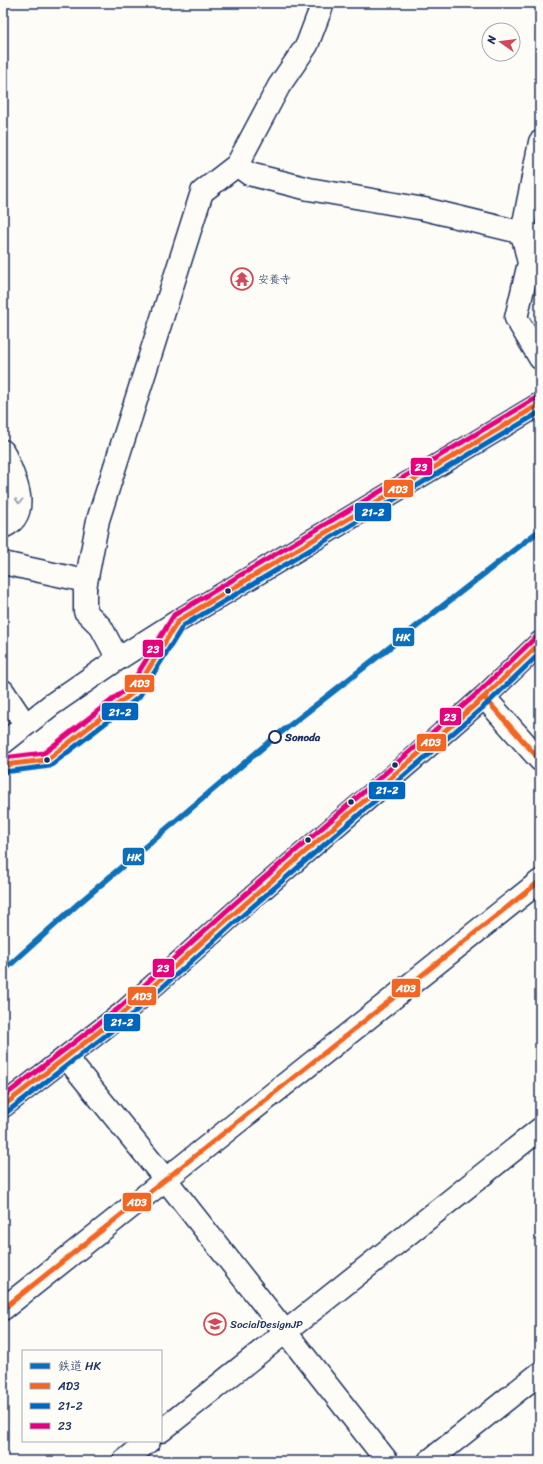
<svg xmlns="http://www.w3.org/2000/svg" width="543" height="1464" viewBox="0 0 543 1464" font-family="Sriracha,'Klee One',sans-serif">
	<rect width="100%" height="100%" fill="#fdfcf7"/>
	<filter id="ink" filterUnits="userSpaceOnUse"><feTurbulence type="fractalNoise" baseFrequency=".025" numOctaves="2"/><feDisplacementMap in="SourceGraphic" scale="8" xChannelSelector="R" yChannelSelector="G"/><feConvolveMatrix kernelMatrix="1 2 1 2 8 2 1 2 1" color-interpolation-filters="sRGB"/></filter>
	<g filter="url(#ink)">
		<path fill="#a4e2aa" stroke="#608884" d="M3,477L9,500L3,511Z"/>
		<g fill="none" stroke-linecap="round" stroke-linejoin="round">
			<g stroke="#1b2f5e" stroke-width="20">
				<path id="service" d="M3,765L47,760L135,691L177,622"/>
			</g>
			<g stroke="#1b2f5e" stroke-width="25">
				<g id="minor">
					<path d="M540,142L522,233L529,263L516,318L540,358"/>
					<path d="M237,165L249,174L309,189L424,209L540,237"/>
					<path d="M3,563L81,580L85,588V611L101,627L118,659"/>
					<path d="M85,588L98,520L202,192L237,165L279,86L307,45L323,3"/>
					<path d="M3,691L25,724"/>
					<path d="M484,697L540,760"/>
					<path d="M66,1057L166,1180L387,1461"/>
					<path d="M3,1309L540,881"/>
					<path d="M161,1431L540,1129"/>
					<path d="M124,1461L149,1441"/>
					<path d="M429,1461L540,1373"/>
				</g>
			</g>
			<g stroke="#1b2f5e" stroke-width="25">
				<g id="tertiary">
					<path d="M3,451C12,473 35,513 3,527"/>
					<path d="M3,743L51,705L118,659L178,621L540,404"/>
					<path d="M3,1106L123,1013L238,910L411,761L484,697L540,643"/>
				</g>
			</g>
			<use href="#service" stroke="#fdfcf7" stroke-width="17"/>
			<use href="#minor" stroke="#fdfcf7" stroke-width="22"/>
			<use href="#tertiary" stroke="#fdfcf7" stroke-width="22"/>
			<g stroke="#fdfcf7" stroke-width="8">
				<g id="bus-1">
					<path d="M484,697L540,760"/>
					<path d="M3,765L47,760L135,691L178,621L540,404"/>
					<path d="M3,1106L123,1013L238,910L484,697L540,643"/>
					<path d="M3,1309L540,881"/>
				</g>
			</g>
			<g stroke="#fdfcf7" stroke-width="8">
				<g id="bus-2">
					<path d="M4,772L50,766L139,697L183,626L540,412"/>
					<path d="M7,1112L128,1018L243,915L489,702L540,653"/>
				</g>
			</g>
			<g stroke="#fdfcf7" stroke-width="8">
				<g id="bus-3">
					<path d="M3,758L44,753L130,686L174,615L536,398"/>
					<path d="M3,1097L119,1008L233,905L479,692L535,638"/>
				</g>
			</g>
			<use href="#bus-1" stroke="#f26522" stroke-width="5"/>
			<use href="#bus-2" stroke="#0065bd" stroke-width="5"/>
			<use href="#bus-3" stroke="#e5007d" stroke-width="5"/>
			<g stroke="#fdfcf7" stroke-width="9">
				<path id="rail-1" d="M3,971L78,904L275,737L540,530"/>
			</g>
			<use href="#rail-1" stroke="#0d6fb8" stroke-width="6"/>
		</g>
		<defs><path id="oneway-chevron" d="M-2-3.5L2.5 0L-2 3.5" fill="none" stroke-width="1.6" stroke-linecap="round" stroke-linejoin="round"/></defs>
		<use stroke="#8c96aa" href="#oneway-chevron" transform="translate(19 501) rotate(93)"/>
	</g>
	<defs>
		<g id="temple-ring" transform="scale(1.15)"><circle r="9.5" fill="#fdfcf7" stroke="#d1495b" stroke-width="1.5"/><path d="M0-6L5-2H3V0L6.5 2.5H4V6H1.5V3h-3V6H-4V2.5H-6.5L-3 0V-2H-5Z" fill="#d1495b"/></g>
		<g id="school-ring" transform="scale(1.15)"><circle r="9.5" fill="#fdfcf7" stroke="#d1495b" stroke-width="1.5"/><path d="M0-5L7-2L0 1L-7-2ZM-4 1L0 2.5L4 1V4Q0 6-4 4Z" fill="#d1495b"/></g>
	</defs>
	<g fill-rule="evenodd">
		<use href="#temple-ring" x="242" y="279"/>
		<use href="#school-ring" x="215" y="1324"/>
	</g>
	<g fill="#1b2f5e" stroke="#fdfcf7" stroke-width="1.5">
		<circle cx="228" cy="591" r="3.5"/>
		<circle cx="47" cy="760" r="3.5"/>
		<circle cx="395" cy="765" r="3.5"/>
		<circle cx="351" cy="802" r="3.5"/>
		<circle cx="308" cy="840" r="3.5"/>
	</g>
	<circle fill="#fdfcf7" stroke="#1b2f5e" stroke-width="2" cx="275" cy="737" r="6"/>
	<g text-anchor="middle" stroke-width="3.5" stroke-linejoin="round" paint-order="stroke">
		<g font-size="11" fill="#1b2f5e" stroke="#fdfcf7" text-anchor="start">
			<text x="258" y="283">安養寺</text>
			<text x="230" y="1328">SocialDesignJP</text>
		</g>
		<g font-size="11" font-weight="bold" fill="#1b2f5e" stroke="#fdfcf7" text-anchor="start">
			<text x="285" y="741">Sonoda</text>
		</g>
	</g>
	<g stroke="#fdfcf7" stroke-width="1.5">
		<rect x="410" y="457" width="23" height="19" rx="4" fill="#e5007d"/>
		<rect x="383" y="479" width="31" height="19" rx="4" fill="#f26522"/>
		<rect x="354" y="502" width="38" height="20" rx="4" fill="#0065bd"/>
		<rect x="392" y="627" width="23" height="20" rx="4" fill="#0d6fb8"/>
		<rect x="142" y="639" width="22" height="19" rx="4" fill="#e5007d"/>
		<rect x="124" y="674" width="31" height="19" rx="4" fill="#f26522"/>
		<rect x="101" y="702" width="38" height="19" rx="4" fill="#0065bd"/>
		<rect x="439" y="707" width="23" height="19" rx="4" fill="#e5007d"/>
		<rect x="416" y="733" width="31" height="19" rx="4" fill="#f26522"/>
		<rect x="368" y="781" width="38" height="19" rx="4" fill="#0065bd"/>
		<rect x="122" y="847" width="23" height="19" rx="4" fill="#0d6fb8"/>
		<rect x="152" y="958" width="23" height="20" rx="4" fill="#e5007d"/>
		<rect x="391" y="978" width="30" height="20" rx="4" fill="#f26522"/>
		<rect x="127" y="986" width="30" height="20" rx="4" fill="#f26522"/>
		<rect x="103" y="1013" width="38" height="19" rx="4" fill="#0065bd"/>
		<rect x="122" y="1192" width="30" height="20" rx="4" fill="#f26522"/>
	</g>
	<g font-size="11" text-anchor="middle" font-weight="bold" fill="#fff">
		<text x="421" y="471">23</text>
		<text x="398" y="493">AD3</text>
		<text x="373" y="516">21-2</text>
		<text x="403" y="641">HK</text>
		<text x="153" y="653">23</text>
		<text x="140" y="687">AD3</text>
		<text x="120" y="716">21-2</text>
		<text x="450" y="721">23</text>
		<text x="431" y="746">AD3</text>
		<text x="387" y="794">21-2</text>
		<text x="134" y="861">HK</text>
		<text x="163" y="972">23</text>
		<text x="406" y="992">AD3</text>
		<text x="142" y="1000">AD3</text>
		<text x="122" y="1026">21-2</text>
		<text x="137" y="1206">AD3</text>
	</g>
	<rect width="543" height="1464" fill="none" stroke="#fdfcf7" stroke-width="16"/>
	<rect x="8" y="8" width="527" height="1448" fill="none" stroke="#1b2f5e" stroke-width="1.5" filter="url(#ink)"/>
	<rect x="22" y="1350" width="140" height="92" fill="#fdfcf7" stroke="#a3aaba"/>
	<rect x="30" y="1363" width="20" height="6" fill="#0d6fb8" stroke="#a3aaba"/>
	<text x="58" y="1370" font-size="12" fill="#1b2f5e">鉄道 HK</text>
	<rect x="30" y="1383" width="20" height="6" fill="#f26522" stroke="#a3aaba"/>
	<text x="58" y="1390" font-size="12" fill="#1b2f5e">AD3</text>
	<rect x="30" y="1403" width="20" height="6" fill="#0065bd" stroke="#a3aaba"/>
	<text x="58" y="1410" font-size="12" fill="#1b2f5e">21-2</text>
	<rect x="30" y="1423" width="20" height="6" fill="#e5007d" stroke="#a3aaba"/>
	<text x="58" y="1430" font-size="12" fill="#1b2f5e">23</text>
	<g transform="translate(501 42) rotate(284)"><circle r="19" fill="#fdfcf7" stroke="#a3aaba"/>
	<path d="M0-3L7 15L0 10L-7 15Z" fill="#d1495b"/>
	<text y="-6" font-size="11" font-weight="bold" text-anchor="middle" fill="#1b2f5e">N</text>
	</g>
</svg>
